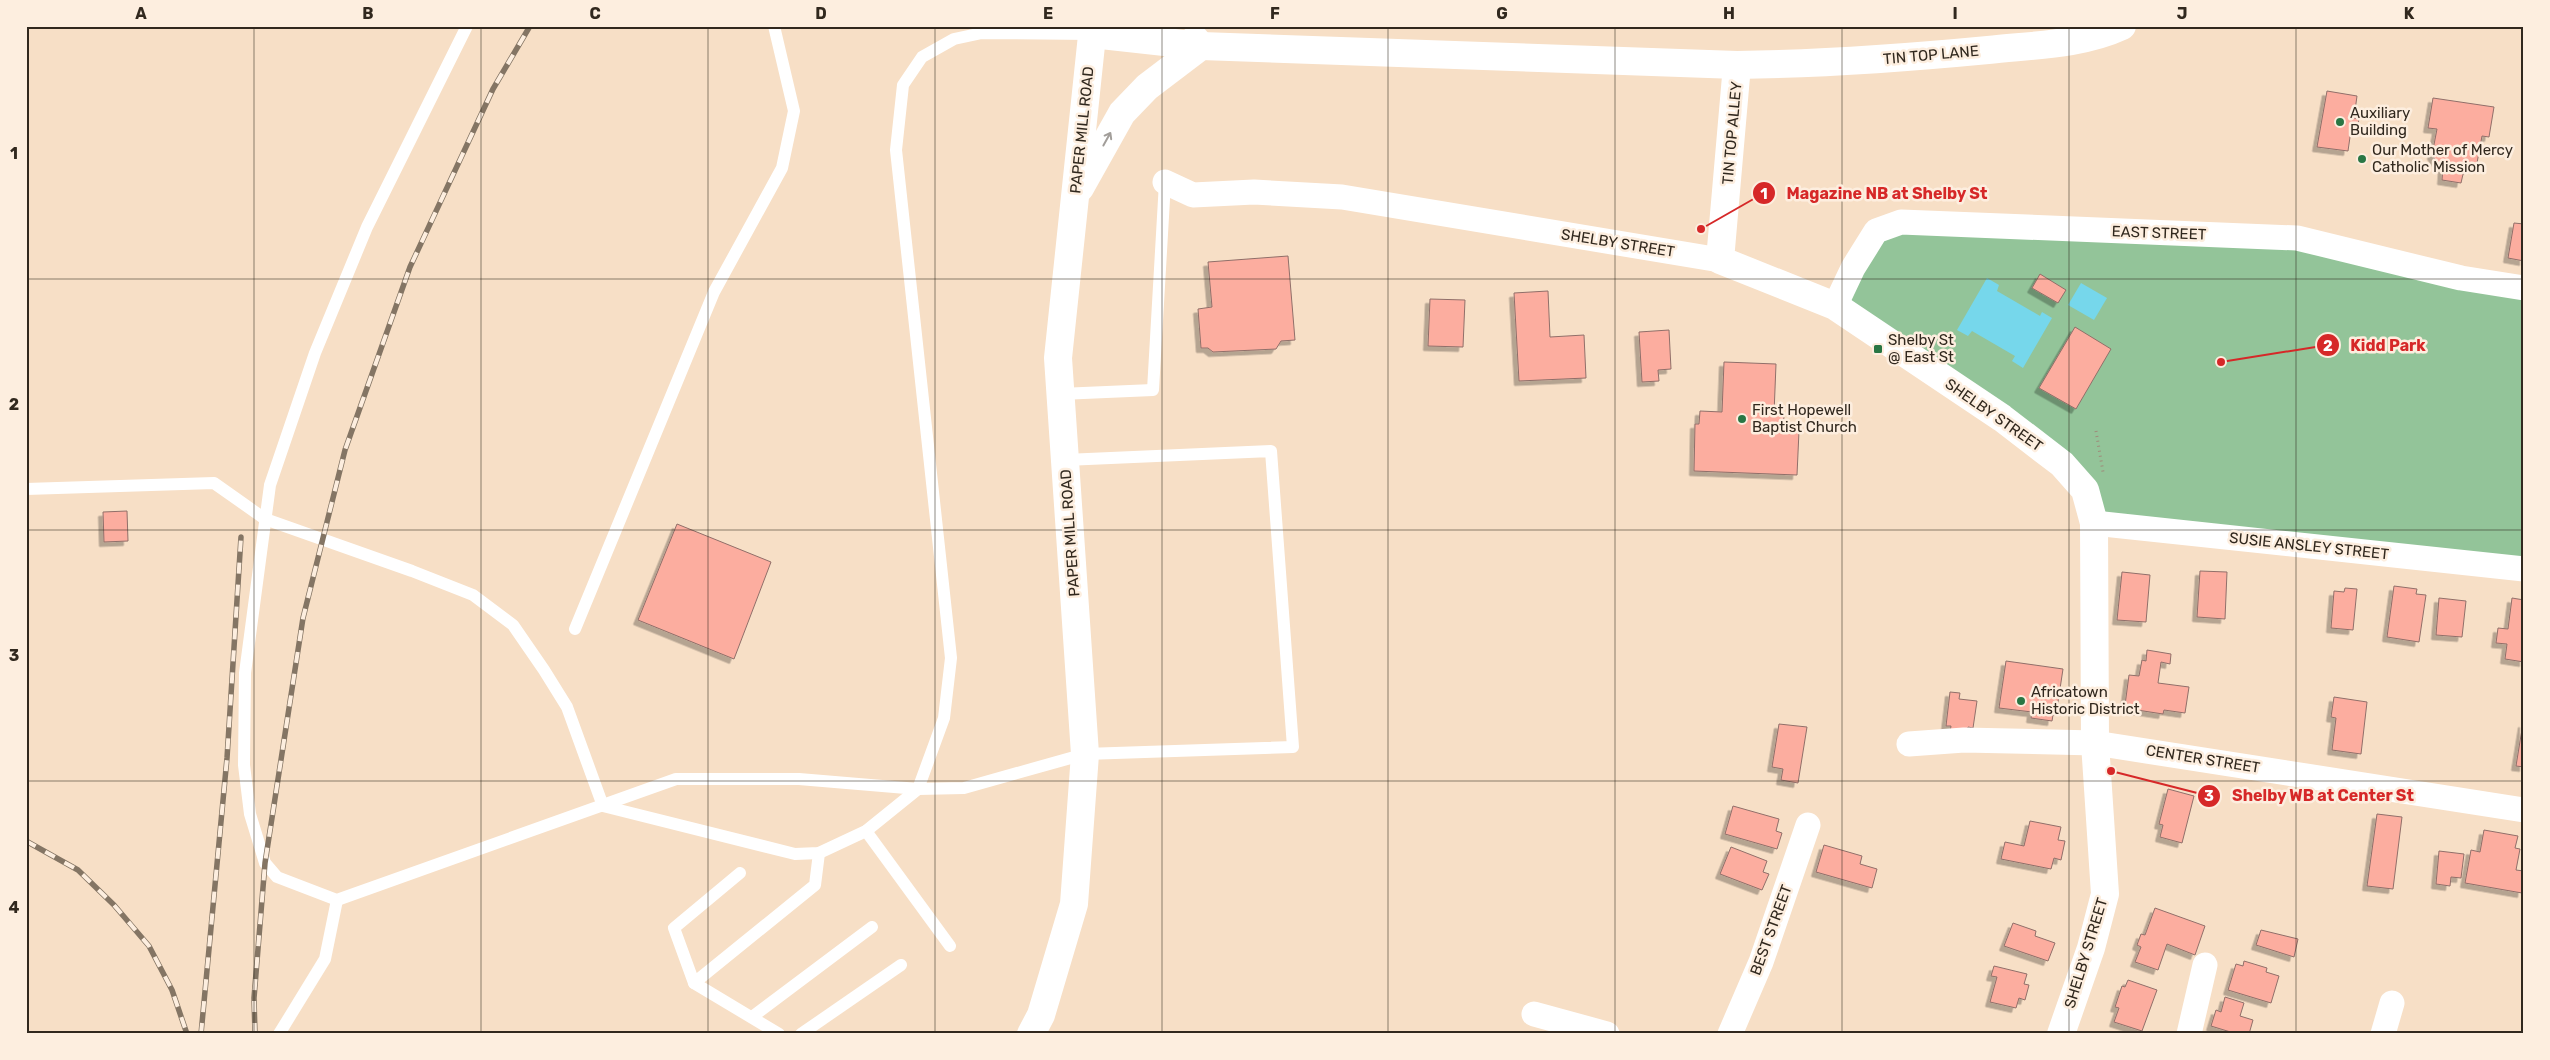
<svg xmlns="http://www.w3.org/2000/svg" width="2550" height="1060" viewBox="0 0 2550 1060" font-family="Rubik,sans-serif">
	<defs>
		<filter id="shadow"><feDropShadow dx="-4.5" dy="4.5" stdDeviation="0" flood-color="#0004"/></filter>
	</defs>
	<rect width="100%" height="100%" fill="#f7dfc6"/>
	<path fill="#93c499" d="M1876,231L2297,238L2524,288V569L2094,523L2085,490L1835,306Z"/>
	<g fill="#76d7eb">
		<path d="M1987,278L1999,285L1997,291L2040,316L2042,312L2052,318L2023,368L2012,361L2015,356L1972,331L1968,336L1957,330Z"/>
		<path d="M2081,283L2107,298L2094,320L2068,305Z"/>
	</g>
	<g fill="#fcad9f" stroke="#906f69" filter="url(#shadow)">
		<path d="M2327,91L2357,96L2354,118L2359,119L2357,131L2351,130L2348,151L2317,147Z"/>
		<path d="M2433,98L2494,107L2489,137L2482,136L2477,163L2467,170H2464L2461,183L2442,180L2443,167L2440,166L2432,155L2437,129L2428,128Z"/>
		<path d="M2514,223L2524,224V261L2508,258Z"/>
		<path d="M1288,256L1295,340L1281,341L1276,349L1213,352L1208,348H1201L1198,309L1212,307L1208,262Z"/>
		<path d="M2040,274L2066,290L2058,303L2032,288Z"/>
		<path d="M1548,291L1550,337L1584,335L1586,378L1519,381L1514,293Z"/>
		<path d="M1430,299L1465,300L1463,347L1428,346Z"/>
		<path d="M2075,327L2111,349L2076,409L2039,388Z"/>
		<path d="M1669,330L1671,369L1658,370L1659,381L1642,382L1639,332Z"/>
		<path d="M1724,362L1776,364L1774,414L1784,415L1783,430L1799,431L1797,475L1694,471L1695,424H1699L1700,411L1722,412Z"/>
		<path d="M127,511L128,541L104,542L103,512Z"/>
		<path d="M677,524L771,562L734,659L638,620Z"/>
		<path d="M2200,571L2227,572L2225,619L2197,617Z"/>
		<path d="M2122,572L2150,575L2146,622L2117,620Z"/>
		<path d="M2394,586L2417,589L2416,594L2426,595L2419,642L2387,637Z"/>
		<path d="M2345,588L2357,589L2353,630L2331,628L2334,591L2344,592Z"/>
		<path d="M2439,598L2466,601L2462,637L2436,635Z"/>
		<path d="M2512,598L2524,600V662L2505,659L2507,644L2496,643L2498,628L2508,629Z"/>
		<path d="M2147,650L2171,654L2170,664L2161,662L2158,683L2189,687L2185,713L2164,710L2163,714L2137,710L2138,707L2125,705L2129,675L2139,676L2142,660L2146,661Z"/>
		<path d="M2006,661L2063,669L2056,715H2053L2052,721L2031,718L2032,712L1999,708Z"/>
		<path d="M1950,692L1960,693L1959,699L1977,701L1973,728L1968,727L1967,734L1950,732L1951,726H1946Z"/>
		<path d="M2334,697L2367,702L2361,754L2332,750L2336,718L2331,717Z"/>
		<path d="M2523,723H2524V767L2516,766Z"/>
		<path d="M1779,724L1807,727L1798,783L1781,780L1783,769L1772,767Z"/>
		<path d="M2168,789L2194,796L2182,843L2160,837L2163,825L2159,824Z"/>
		<path d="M1733,806L1779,819L1776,831L1782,833L1777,849L1725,834Z"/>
		<path d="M2377,814L2402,817L2393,889L2367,886Z"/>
		<path d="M2030,821L2061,827L2058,840L2065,841L2061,860L2054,858L2051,869L2001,859L2005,842L2024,846Z"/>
		<path d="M2484,830L2518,836L2515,848L2520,849L2516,870L2524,871L2522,893L2465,883L2471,850L2480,852Z"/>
		<path d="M1824,845L1862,856L1860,864L1877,869L1872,888L1816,872Z"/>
		<path d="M1731,847L1767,861L1763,872L1769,874L1762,890L1720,874Z"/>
		<path d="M2439,851L2464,854L2461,878L2451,877L2450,886L2436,884Z"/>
		<path d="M2155,908L2205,926L2195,955L2167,944L2158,970L2135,962L2141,947L2137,945L2141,934L2145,935Z"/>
		<path d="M2013,923L2036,931L2035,936L2055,943L2048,961L2004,946Z"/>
		<path d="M2261,930L2298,939L2294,957L2256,945Z"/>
		<path d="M2244,961L2267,968L2266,972L2279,976L2271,1003L2228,990L2236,964L2243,966Z"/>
		<path d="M1994,966L2027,974L2024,984L2029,985L2025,1000L2019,998L2016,1008L1990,1002L1997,977L1991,976Z"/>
		<path d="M2128,980L2157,990L2142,1031L2114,1022L2119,1008L2115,1007L2122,986L2125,987Z"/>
		<path d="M2225,997L2244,1003L2240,1016L2253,1020L2249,1034H2237L2211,1026L2216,1010L2221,1012Z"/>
	</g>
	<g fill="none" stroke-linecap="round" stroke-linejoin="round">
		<path stroke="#9e8d7b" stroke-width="3" stroke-dasharray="1 4" stroke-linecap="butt" d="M2096,431L2103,472"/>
		<g stroke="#fff" stroke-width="12">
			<path d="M467,26L367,227L315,353L270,485L245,673L244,765L250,814L265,863L277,877L337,900L676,779H799L918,789L964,788L1085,754L1293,747L1271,451L1065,460"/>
			<path d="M1060,394L1153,390L1165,182"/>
			<path d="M26,489L214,483L265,519L412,571L473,595L513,625L544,670L567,707L603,806"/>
			<path d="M575,629L714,292L782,168L794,111L774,26"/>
			<path d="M603,806L795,854L819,853L866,831L918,789L944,718L951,658L896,150L903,85L922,57L954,39L982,33L1092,34"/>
			<path d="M866,831L950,946"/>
			<path d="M740,873L674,928L694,983L815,885L819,853"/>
			<path d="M694,983L779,1034"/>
			<path d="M752,1017L872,927"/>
			<path d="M279,1034L325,959L337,900"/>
			<path d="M801,1034L901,965"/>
		</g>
		<g stroke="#fff" stroke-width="25">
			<path d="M1165,182L1193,195L1254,192L1342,197L1720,260"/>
			<path d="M1835,306L1853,268L1876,231L1901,222L2297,238L2461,278L2524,288"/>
			<path d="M2094,523L2524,569"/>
			<path d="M1909,744L1964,740L2095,743L2524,810"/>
			<path d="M1534,1014L1607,1034"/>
			<path d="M1730,1034L1761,962L1808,825"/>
			<path d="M2189,1034L2205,965"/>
			<path d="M2383,1034L2392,1003"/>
		</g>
		<g stroke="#fff" stroke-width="28">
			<path d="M1092,34L1201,46L1737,65C1822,64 1904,58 1988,50C2033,45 2081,45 2122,26"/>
			<path d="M1737,65L1720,260L1835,306L2002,418L2062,464L2085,490L2094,523L2095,743L2105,894L2091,948L2061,1034"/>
			<path d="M1080,188L1122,113L1147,87L1201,46L1195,39"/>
			<path d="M1031,1034L1041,1015L1074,904L1085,754L1058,358L1093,26"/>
		</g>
		<g stroke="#847564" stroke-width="5.5">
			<g id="rail">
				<path d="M26,841L78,870L114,905L149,946L172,990L187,1034"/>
				<path d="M201,1034L227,758L241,537"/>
				<path d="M255,1034L254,998L265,863L303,618L345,450L410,267L493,89L530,26"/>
			</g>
		</g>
		<use href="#rail" stroke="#fdeedf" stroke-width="4" stroke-dasharray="11" stroke-linecap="butt"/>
	</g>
	<defs><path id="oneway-shaft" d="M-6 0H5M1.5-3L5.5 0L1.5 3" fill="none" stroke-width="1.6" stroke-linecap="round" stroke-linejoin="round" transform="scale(1.25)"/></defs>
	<use stroke="#a29e9a" href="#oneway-shaft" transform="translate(1107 139) rotate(-61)"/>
	<path fill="none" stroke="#31281e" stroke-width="1" stroke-opacity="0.55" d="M254,26V1034M481,26V1034M708,26V1034M935,26V1034M1162,26V1034M1388,26V1034M1615,26V1034M1842,26V1034M2069,26V1034M2296,26V1034M26,279H2524M26,530H2524M26,781H2524"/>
	<g fill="#297644" stroke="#fdeedf" stroke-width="2">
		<circle cx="2340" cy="122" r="5"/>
		<circle cx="2362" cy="159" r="5"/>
		<rect x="1873" y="344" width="10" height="10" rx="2.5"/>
		<circle cx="1742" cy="419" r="5"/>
		<circle cx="2021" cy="701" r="5"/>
	</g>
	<g text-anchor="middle" stroke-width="5" stroke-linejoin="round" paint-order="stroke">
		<g font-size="15" fill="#31281e" stroke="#fdeedf">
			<text transform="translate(1931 55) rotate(-5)" y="5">TIN TOP LANE</text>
			<text transform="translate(1082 130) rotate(-84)" y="5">PAPER MILL ROAD</text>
			<text transform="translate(1732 133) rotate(-85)" y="5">TIN TOP ALLEY</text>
			<text transform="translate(2159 233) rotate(2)" y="5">EAST STREET</text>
			<text transform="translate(1618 243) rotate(9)" y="5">SHELBY STREET</text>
			<text transform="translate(1994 415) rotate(35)" y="5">SHELBY STREET</text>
			<text transform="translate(1070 533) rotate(-94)" y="5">PAPER MILL ROAD</text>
			<text transform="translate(2309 546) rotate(6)" y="5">SUSIE ANSLEY STREET</text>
			<text transform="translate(2203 759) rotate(9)" y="5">CENTER STREET</text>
			<text transform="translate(1771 930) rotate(-70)" y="5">BEST STREET</text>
			<text transform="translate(2086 953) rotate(-73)" y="5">SHELBY STREET</text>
		</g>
		<g font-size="15" fill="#31281e" stroke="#fdeedf" text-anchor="start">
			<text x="2350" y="118">Auxiliary<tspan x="2350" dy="17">Building</tspan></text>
			<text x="2372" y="155">Our Mother of Mercy<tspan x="2372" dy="17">Catholic Mission</tspan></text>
			<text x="1888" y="345">Shelby St<tspan x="1888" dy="17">@ East St</tspan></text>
			<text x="1752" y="415">First Hopewell<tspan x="1752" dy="17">Baptist Church</tspan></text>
			<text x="2031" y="697">Africatown<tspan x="2031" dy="17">Historic District</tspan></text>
		</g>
	</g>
	<path fill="none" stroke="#d62828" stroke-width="2" d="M1701 229L1764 193M2221 362L2328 345M2111 771L2209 796"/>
	<g fill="#d62828" stroke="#fdeedf" stroke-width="2">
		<circle cx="1701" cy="229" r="5"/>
		<circle cx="2221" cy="362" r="5"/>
		<circle cx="2111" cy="771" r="5"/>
		<circle cx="1764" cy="193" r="12"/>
		<circle cx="2328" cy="345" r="12"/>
		<circle cx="2209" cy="796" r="12"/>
	</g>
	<g font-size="15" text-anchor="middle" font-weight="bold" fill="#fff">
		<text x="1764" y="199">1</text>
		<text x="2328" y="351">2</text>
		<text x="2209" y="801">3</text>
	</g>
	<g font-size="16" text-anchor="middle" font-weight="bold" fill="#d62828" stroke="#fdeedf" stroke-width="5" stroke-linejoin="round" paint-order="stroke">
		<text x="1887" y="199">Magazine NB at Shelby St</text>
		<text x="2388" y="351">Kidd Park</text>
		<text x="2323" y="801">Shelby WB at Center St</text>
	</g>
	<rect width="2550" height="1060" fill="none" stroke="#fdeedf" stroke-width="55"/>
	<rect x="28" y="28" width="2494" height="1004" fill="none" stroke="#31281e" stroke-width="2"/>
	<g font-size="16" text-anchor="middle" font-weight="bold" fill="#31281e">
		<text x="141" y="19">A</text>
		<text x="368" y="19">B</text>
		<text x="595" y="19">C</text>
		<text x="821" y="19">D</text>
		<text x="1048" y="19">E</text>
		<text x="1275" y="19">F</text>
		<text x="1502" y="19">G</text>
		<text x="1729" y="19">H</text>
		<text x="1955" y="19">I</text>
		<text x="2182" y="19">J</text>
		<text x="2409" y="19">K</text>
		<text x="14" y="159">1</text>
		<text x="14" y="410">2</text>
		<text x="14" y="661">3</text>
		<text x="14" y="913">4</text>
	</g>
</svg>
